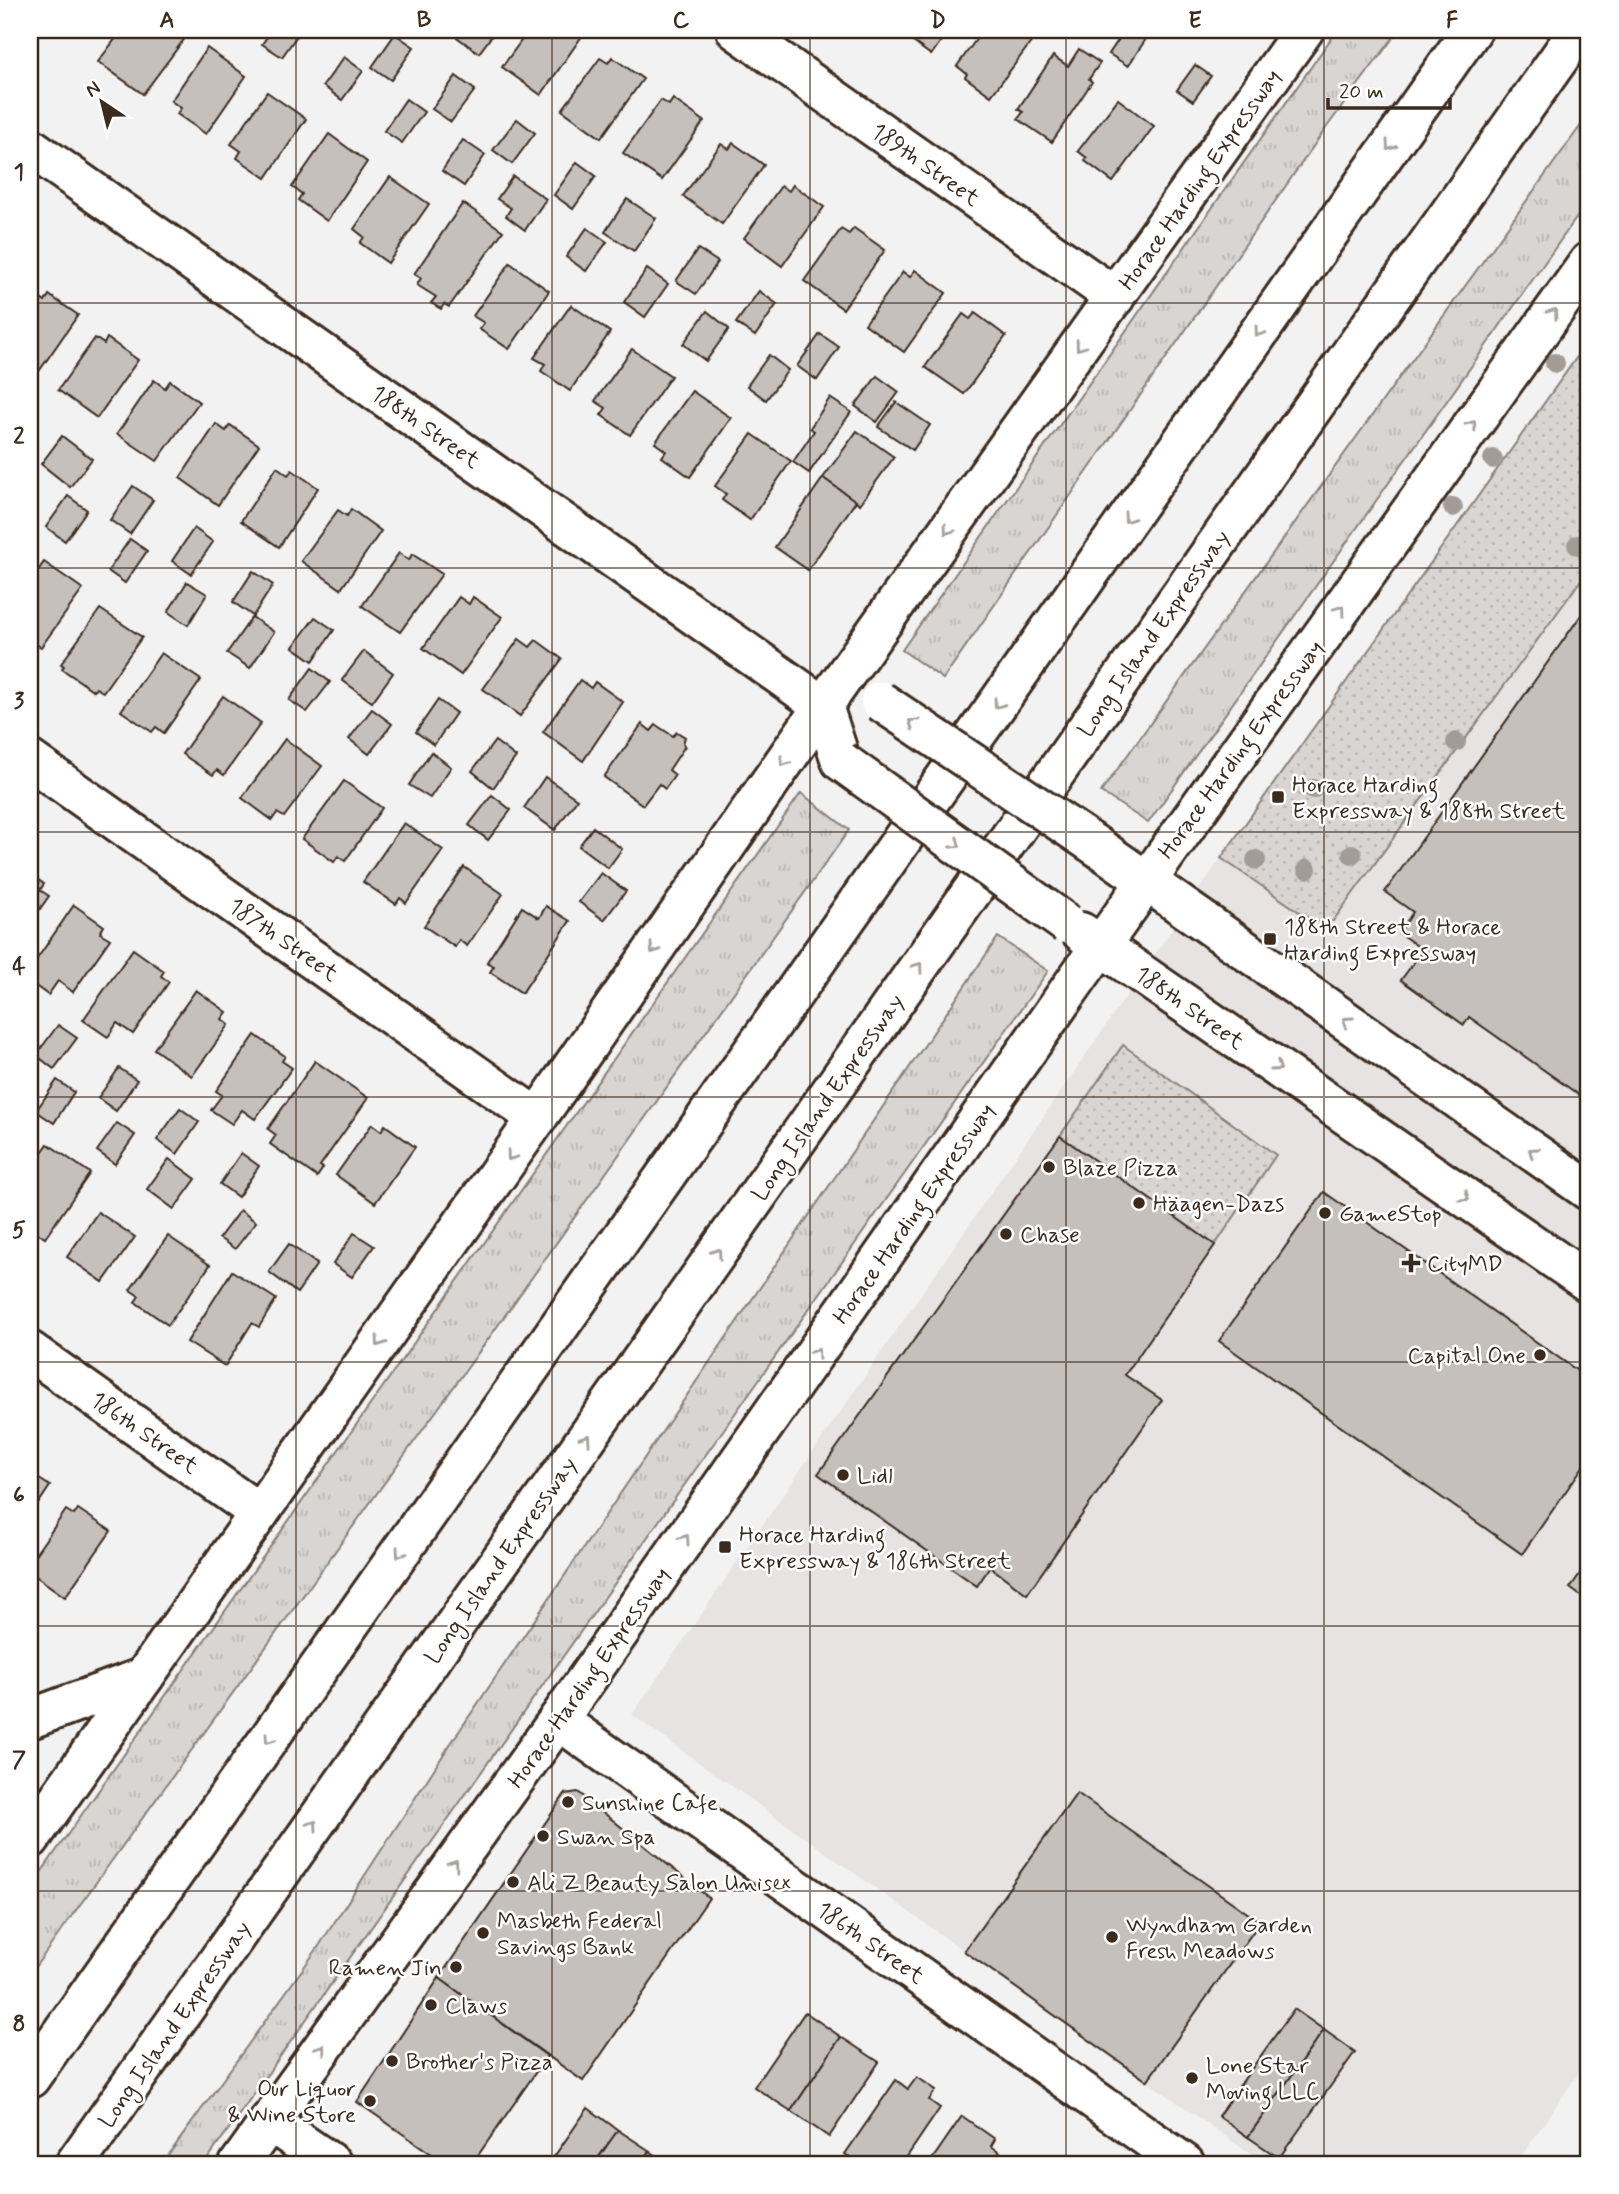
<svg xmlns="http://www.w3.org/2000/svg" width="1619" height="2194" viewBox="0 0 1619 2194" font-family="Mynerve,sans-serif">
	<defs>
		<pattern id="grass-tufts" width="24" height="20" patternUnits="userSpaceOnUse" patternTransform="scale(1.75)"><rect width="24" height="20" fill="#d8d5d2"/><path d="M3 7l-1-3M5 7V3M7 7l1-3M15 17l-1-3M17 17v-4M19 17l1-3" fill="none" stroke="#bab7b4"/></pattern>
		<pattern id="park-dots" width="8" height="8" patternUnits="userSpaceOnUse" patternTransform="scale(1.75)"><rect width="8" height="8" fill="#d8d5d2"/><path d="M2 2h.1M6 6h.1" fill="none" stroke="#bab7b4" stroke-width="1.8" stroke-linecap="round"/></pattern>
	</defs>
	<rect width="100%" height="100%" fill="#f3f2f2"/>
	<filter id="ink" filterUnits="userSpaceOnUse"><feTurbulence type="fractalNoise" baseFrequency=".0143" numOctaves="2"/><feDisplacementMap in="SourceGraphic" scale="14" xChannelSelector="R" yChannelSelector="G"/><feConvolveMatrix kernelMatrix="1 2 1 2 8 2 1 2 1" color-interpolation-filters="sRGB"/></filter>
	<g filter="url(#ink)">
		<path fill="#e6e3e2" d="M1589,340V2058L1516,2164H1264L632,1715L1221,858Z"/>
		<g fill="url(#grass-tufts)" stroke="#8a8078" stroke-width="2">
			<path d="M1337,30H1399L1326,128L943,679L902,650Z"/>
			<path d="M1589,114V200L1148,823L1101,792Z"/>
			<path d="M801,793L849,830L489,1338L30,1974V1888Z"/>
			<path d="M998,937L1048,971L204,2164H162L317,1949L449,1746Z"/>
		</g>
		<g fill="url(#park-dots)" stroke="#8a8078" stroke-width="2">
			<path d="M1589,340V569L1333,921L1314,922L1221,858Z"/>
			<path d="M1123,1045L1276,1155L1215,1245L1060,1136Z"/>
		</g>
		<g fill="#c6c0bd" stroke="#3b2a1e" stroke-width="2">
			<path d="M122,30H191L143,94L98,62Z"/>
			<path d="M272,30H301L282,57L262,44Z"/>
			<path d="M447,30H496L479,53Z"/>
			<path d="M529,30H574L582,36L541,95L502,67Z"/>
			<path d="M903,30H949L931,55L901,33Z"/>
			<path d="M983,30H1017L1032,41L991,96L965,77L967,74L957,66Z"/>
			<path d="M1125,30H1146L1150,33L1128,66L1109,54Z"/>
			<path d="M395,34L414,47L391,80L372,67Z"/>
			<path d="M207,48L246,76L206,134L177,114L181,108L171,101Z"/>
			<path d="M1079,49L1100,63L1089,79L1092,82L1052,142L1018,119L1023,112L1018,109L1053,56L1068,66Z"/>
			<path d="M344,57L363,71L342,100L323,86Z"/>
			<path d="M612,57L643,79L601,138L562,110L600,58L608,63Z"/>
			<path d="M1195,65L1211,76L1193,101L1177,90Z"/>
			<path d="M456,76L475,90L451,122L432,109Z"/>
			<path d="M267,92L306,119L266,178L237,158L241,151L231,144Z"/>
			<path d="M406,99L424,112L402,143L384,131Z"/>
			<path d="M673,99L704,121L662,180L623,153L661,100L669,105Z"/>
			<path d="M1118,99L1154,126L1113,182L1085,161L1087,158L1078,151Z"/>
			<path d="M517,119L535,133L512,164L493,150Z"/>
			<path d="M329,134L367,162L327,221L298,200L302,194L292,187Z"/>
			<path d="M463,140L485,155L464,186L442,171Z"/>
			<path d="M733,143L764,165L722,224L683,196L721,144L729,149Z"/>
			<path d="M577,162L596,176L573,209L554,195Z"/>
			<path d="M513,176L546,199L525,230L506,216L511,208L497,199Z"/>
			<path d="M390,177L429,204L388,263L360,243L364,237L354,229Z"/>
			<path d="M793,185L824,207L782,266L744,238L781,186L789,191Z"/>
			<path d="M627,199L656,218L634,251L605,232Z"/>
			<path d="M463,203L503,231L449,307L444,304L441,309L431,303L436,297L417,285L421,278L414,274Z"/>
			<path d="M587,228L607,242L586,271L566,257Z"/>
			<path d="M854,228L885,250L843,309L804,281L841,229L849,234Z"/>
			<path d="M698,249L718,262L696,294L676,281Z"/>
			<path d="M510,263L549,291L509,349L479,329L484,323L473,316Z"/>
			<path d="M647,269L668,284L645,317L624,302Z"/>
			<path d="M915,270L946,293L904,352L865,324L903,272L910,277Z"/>
			<path d="M759,291L777,304L755,336L736,323Z"/>
			<path d="M34,294L45,302L49,295L78,315L35,377L30,373V301Z"/>
			<path d="M571,305L610,332L570,391L541,371L545,364L534,358Z"/>
			<path d="M707,311L729,329L706,361L683,344Z"/>
			<path d="M975,313L1006,336L964,394L925,367L963,314L970,319Z"/>
			<path d="M820,334L839,347L817,380L797,366Z"/>
			<path d="M95,338L104,344L107,338L138,360L97,418L58,390Z"/>
			<path d="M632,349L671,376L630,435L601,415L606,408L595,401Z"/>
			<path d="M769,355L788,370L766,400L747,386Z"/>
			<path d="M877,376L899,392L877,422L855,406Z"/>
			<path d="M154,380L165,388L170,381L199,402L157,461L117,434Z"/>
			<path d="M692,391L731,418L690,477L662,457L666,451L655,443Z"/>
			<path d="M830,398L851,412L809,473L793,462L814,431L810,428Z"/>
			<path d="M896,402L930,425L913,450L878,427Z"/>
			<path d="M216,424L226,431L230,425L259,445L218,505L180,478Z"/>
			<path d="M857,431L894,457L860,504L823,478Z"/>
			<path d="M752,434L791,461L750,520L722,500L726,494L715,486Z"/>
			<path d="M62,436L92,459L70,487L41,464Z"/>
			<path d="M277,467L288,475L292,470L318,488L279,547L241,521Z"/>
			<path d="M823,478L856,501L808,570L775,547Z"/>
			<path d="M133,486L153,500L130,534L110,520Z"/>
			<path d="M68,496L87,510L65,541L46,527Z"/>
			<path d="M351,509L381,531L341,589L301,561L338,510L347,516Z"/>
			<path d="M194,528L213,542L191,574L172,561Z"/>
			<path d="M130,539L147,551L125,583L108,571Z"/>
			<path d="M399,553L409,560L412,554L442,574L400,632L362,606Z"/>
			<path d="M44,562L83,589L41,647L34,643L30,648V582Z"/>
			<path d="M253,571L273,585L253,616L233,602Z"/>
			<path d="M187,582L207,594L188,625L168,612Z"/>
			<path d="M459,597L469,604L473,597L502,617L461,675L423,648Z"/>
			<path d="M1589,604V1102L1469,1017L1464,1025L1401,980L1423,950L1399,933L1413,912L1385,892Z"/>
			<path d="M100,609L142,637L103,692L96,688L94,691L62,669L64,666L61,664Z"/>
			<path d="M252,617L274,632L250,668L227,653Z"/>
			<path d="M315,617L334,630L313,661L293,647Z"/>
			<path d="M519,639L530,647L536,640L562,659L520,716L483,689Z"/>
			<path d="M364,651L393,673L372,702L342,680Z"/>
			<path d="M161,653L201,680L164,733L156,727L152,732L121,711Z"/>
			<path d="M312,668L330,682L307,712L289,700Z"/>
			<path d="M580,680L591,688L595,682L623,702L583,761L543,732Z"/>
			<path d="M223,696L261,723L224,775L217,770L213,775L182,754Z"/>
			<path d="M438,700L456,713L434,745L416,732Z"/>
			<path d="M372,709L392,724L369,754L349,739Z"/>
			<path d="M642,724L651,731L656,725L673,736L677,732L685,737L683,744L685,746L669,770L675,775L665,789L659,784L643,805L604,777Z"/>
			<path d="M285,739L322,766L284,817L277,813L272,820L242,798Z"/>
			<path d="M495,741L516,757L493,788L472,771Z"/>
			<path d="M431,752L451,767L430,798L409,785Z"/>
			<path d="M545,777L577,799L555,830L524,808Z"/>
			<path d="M344,781L382,808L345,861L338,856L334,862L302,839Z"/>
			<path d="M492,795L511,810L488,840L469,825Z"/>
			<path d="M404,823L443,850L406,903L400,898L396,904L363,882Z"/>
			<path d="M593,827L622,849L608,868L579,846Z"/>
			<path d="M464,867L503,894L467,946L459,940L455,947L424,926Z"/>
			<path d="M601,873L626,891L604,920L579,902Z"/>
			<path d="M30,874L44,884L40,890L49,896L30,923Z"/>
			<path d="M74,905L104,926L100,933L110,939L73,992L58,981L48,995L30,982V969Z"/>
			<path d="M546,906L570,921L522,993L490,972L494,966L487,962L522,907L539,918Z"/>
			<path d="M133,949L164,971L161,976L169,982L133,1034L117,1023L108,1037L83,1020Z"/>
			<path d="M196,990L227,1012L222,1019L229,1025L192,1076L154,1049Z"/>
			<path d="M58,1025L77,1038L54,1069L36,1055Z"/>
			<path d="M255,1035L285,1056L282,1061L292,1068L255,1119L242,1110L232,1124L211,1110L222,1095L216,1091Z"/>
			<path d="M315,1061L368,1098L320,1166L323,1168L317,1177L270,1144L276,1135L268,1129Z"/>
			<path d="M119,1068L137,1080L116,1111L98,1098Z"/>
			<path d="M57,1080L74,1092L54,1123L36,1111Z"/>
			<path d="M180,1108L199,1122L177,1154L157,1140Z"/>
			<path d="M117,1123L135,1135L115,1164L97,1151Z"/>
			<path d="M372,1124L381,1131L385,1125L415,1147L375,1203L336,1175Z"/>
			<path d="M1060,1136L1215,1245L1125,1375L1162,1400L1027,1594L990,1567L977,1586L818,1474Z"/>
			<path d="M48,1144L90,1173L45,1238L30,1228V1169Z"/>
			<path d="M241,1153L259,1166L238,1197L220,1184Z"/>
			<path d="M169,1159L196,1179L174,1209L147,1189Z"/>
			<path d="M1324,1192L1589,1379V1458L1522,1554L1219,1341Z"/>
			<path d="M240,1210L256,1222L235,1249L219,1238Z"/>
			<path d="M98,1212L135,1237L103,1282L67,1257Z"/>
			<path d="M354,1233L374,1246L352,1277L333,1264Z"/>
			<path d="M168,1236L210,1265L168,1325L135,1302L139,1296L130,1290Z"/>
			<path d="M289,1244L317,1264L297,1293L269,1272Z"/>
			<path d="M232,1271L276,1299L259,1327L252,1323L225,1366L187,1342Z"/>
			<path d="M30,1473L50,1486L30,1516Z"/>
			<path d="M78,1509L111,1531L65,1597L30,1572V1562L66,1510L74,1515Z"/>
			<path d="M1589,1561V1602L1570,1588Z"/>
			<path d="M578,1792L709,1898L583,2081L439,1978L565,1794Z"/>
			<path d="M1077,1793L1260,1922L1147,2081L964,1951Z"/>
			<path d="M439,1978L547,2056L472,2164H446L357,2102Z"/>
			<path d="M1294,2009L1324,2030L1248,2137L1218,2116Z"/>
			<path d="M805,2012L841,2037L791,2111L754,2087Z"/>
			<path d="M1324,2030L1355,2052L1279,2158L1248,2137Z"/>
			<path d="M841,2037L879,2062L829,2137L791,2111Z"/>
			<path d="M917,2077L936,2090L929,2100L940,2108L902,2164H859L845,2154L896,2080L908,2089Z"/>
			<path d="M588,2108L618,2130L594,2164H549Z"/>
			<path d="M962,2116L995,2139L991,2146L1000,2152L991,2164H929Z"/>
			<path d="M618,2130L650,2151L641,2164H594Z"/>
			<path d="M650,2151L668,2164H641Z"/>
		</g>
		<g fill="none" stroke-linecap="round" stroke-linejoin="round">
			<g stroke="#3b2a1e" stroke-width="44">
				<g id="street">
					<path d="M736,30L1115,297"/>
					<path d="M30,760L537,1118"/>
					<path d="M30,1351L259,1513"/>
					<path d="M30,1719L144,1677"/>
					<path d="M558,1720L1185,2164"/>
					<path d="M269,2121L332,2164"/>
				</g>
			</g>
			<g stroke="#3b2a1e" stroke-width="44">
				<g id="secondary">
					<path d="M30,147L823,706L841,761"/>
					<path d="M1092,843L1589,1191"/>
					<path d="M1081,932L1589,1283"/>
					<path d="M30,1839L537,1118L823,706L1304,30"/>
					<path d="M239,2164L558,1720L1079,976L1589,262"/>
				</g>
			</g>
			<g stroke="#3b2a1e" stroke-width="44">
				<g id="highway">
					<path d="M30,2078L1472,30"/>
					<path d="M75,2164L1579,30"/>
				</g>
			</g>
			<use href="#street" stroke="#fff" stroke-width="38"/>
			<use href="#secondary" stroke="#fff" stroke-width="38"/>
			<use href="#highway" stroke="#fff" stroke-width="38"/>
			<g stroke="#3b2a1e" stroke-width="44" stroke-linecap="butt">
				<g id="secondary-bridge">
					<path d="M880,701L1092,843"/>
					<path d="M841,761L1067,924"/>
				</g>
			</g>
			<use href="#secondary-bridge" stroke="#fff" stroke-width="38"/>
		</g>
		<g fill="#a39c96">
			<circle cx="1555" cy="363" r="10"/>
			<circle cx="1493" cy="459" r="10"/>
			<circle cx="1453" cy="507" r="10"/>
			<circle cx="1577" cy="545" r="10"/>
			<circle cx="1456" cy="742" r="10"/>
			<circle cx="1313" cy="789" r="10"/>
			<circle cx="1352" cy="854" r="10"/>
			<circle cx="1256" cy="860" r="10"/>
			<circle cx="1307" cy="869" r="10"/>
		</g>
		<defs><path id="oneway-chevron" d="M-2-3.5L2.5 0L-2 3.5" fill="none" stroke-width="1.6" stroke-linecap="round" stroke-linejoin="round" transform="scale(1.75)"/></defs>
		<g stroke="#a79f9a">
			<use href="#oneway-chevron" transform="translate(1390 146) rotate(125)"/>
			<use href="#oneway-chevron" transform="translate(1553 313) rotate(-54)"/>
			<use href="#oneway-chevron" transform="translate(1259 332) rotate(125)"/>
			<use href="#oneway-chevron" transform="translate(1080 346) rotate(126)"/>
			<use href="#oneway-chevron" transform="translate(1472 425) rotate(-54)"/>
			<use href="#oneway-chevron" transform="translate(1128 518) rotate(125)"/>
			<use href="#oneway-chevron" transform="translate(948 530) rotate(126)"/>
			<use href="#oneway-chevron" transform="translate(1340 610) rotate(-54)"/>
			<use href="#oneway-chevron" transform="translate(998 704) rotate(125)"/>
			<use href="#oneway-chevron" transform="translate(913 723) rotate(-146)"/>
			<use href="#oneway-chevron" transform="translate(784 762) rotate(125)"/>
			<use href="#oneway-chevron" transform="translate(956 844) rotate(36)"/>
			<use href="#oneway-chevron" transform="translate(654 949) rotate(125)"/>
			<use href="#oneway-chevron" transform="translate(918 967) rotate(-55)"/>
			<use href="#oneway-chevron" transform="translate(1347 1021) rotate(-145)"/>
			<use href="#oneway-chevron" transform="translate(1277 1067) rotate(35)"/>
			<use href="#oneway-chevron" transform="translate(1533 1152) rotate(-145)"/>
			<use href="#oneway-chevron" transform="translate(511 1156) rotate(125)"/>
			<use href="#oneway-chevron" transform="translate(1465 1197) rotate(35)"/>
			<use href="#oneway-chevron" transform="translate(717 1253) rotate(-55)"/>
			<use href="#oneway-chevron" transform="translate(380 1342) rotate(125)"/>
			<use href="#oneway-chevron" transform="translate(816 1353) rotate(-55)"/>
			<use href="#oneway-chevron" transform="translate(586 1439) rotate(-55)"/>
			<use href="#oneway-chevron" transform="translate(685 1539) rotate(-55)"/>
			<use href="#oneway-chevron" transform="translate(400 1553) rotate(125)"/>
			<use href="#oneway-chevron" transform="translate(269 1739) rotate(125)"/>
			<use href="#oneway-chevron" transform="translate(313 1825) rotate(-55)"/>
			<use href="#oneway-chevron" transform="translate(454 1864) rotate(-54)"/>
			<use href="#oneway-chevron" transform="translate(321 2049) rotate(-54)"/>
		</g>
	</g>
	<path fill="none" stroke="#3b2a1e" stroke-width="2" stroke-opacity="0.55" d="M296,30V2164M552,30V2164M810,30V2164M1066,30V2164M1324,30V2164M30,303H1589M30,568H1589M30,832H1589M30,1097H1589M30,1362H1589M30,1626H1589M30,1891H1589"/>
	<g fill="#3b2a1e" stroke="#fff" stroke-width="2.5">
		<rect x="1271" y="790" width="14" height="14" rx="3.5"/>
		<rect x="1263" y="932" width="14" height="14" rx="3.5"/>
		<circle cx="1049" cy="1167" r="7"/>
		<circle cx="1139" cy="1203" r="7"/>
		<circle cx="1325" cy="1213" r="7"/>
		<circle cx="1006" cy="1234" r="7"/>
		<path d="M1407.5 1252.5h7v7h7v7h-7v7h-7v-7h-7v-7h7z"/>
		<circle cx="1540" cy="1355" r="7"/>
		<circle cx="843" cy="1475" r="7"/>
		<rect x="718" y="1540" width="14" height="14" rx="3.5"/>
		<circle cx="568" cy="1802" r="7"/>
		<circle cx="543" cy="1836" r="7"/>
		<circle cx="513" cy="1882" r="7"/>
		<circle cx="483" cy="1933" r="7"/>
		<circle cx="1112" cy="1937" r="7"/>
		<circle cx="456" cy="1967" r="7"/>
		<circle cx="431" cy="2005" r="7"/>
		<circle cx="392" cy="2061" r="7"/>
		<circle cx="1192" cy="2078" r="7"/>
		<circle cx="370" cy="2101" r="7"/>
	</g>
	<g text-anchor="middle" stroke-width="5" stroke-linejoin="round" paint-order="stroke">
		<g font-size="23" fill="#3b2a1e" stroke="#fff">
			<text transform="translate(926 164) rotate(35)" y="8">189th Street</text>
			<text transform="translate(1199 179) rotate(-55)" y="8">Horace Harding Expressway</text>
			<text transform="translate(426 426) rotate(35)" y="8">188th Street</text>
			<text transform="translate(1153 633) rotate(-55)" y="8">Long Island Expressway</text>
			<text transform="translate(1240 749) rotate(-54)" y="8">Horace Harding Expressway</text>
			<text transform="translate(284 939) rotate(35)" y="8">187th Street</text>
			<text transform="translate(1190 1007) rotate(35)" y="8">188th Street</text>
			<text transform="translate(827 1097) rotate(-55)" y="8">Long Island Expressway</text>
			<text transform="translate(913 1213) rotate(-55)" y="8">Horace Harding Expressway</text>
			<text transform="translate(145 1432) rotate(35)" y="8">186th Street</text>
			<text transform="translate(500 1560) rotate(-55)" y="8">Long Island Expressway</text>
			<text transform="translate(588 1677) rotate(-55)" y="8">Horace Harding Expressway</text>
			<text transform="translate(871 1942) rotate(35)" y="8">186th Street</text>
			<text transform="translate(174 2024) rotate(-55)" y="8">Long Island Expressway</text>
		</g>
		<g font-size="23" fill="#3b2a1e" stroke="#fff" text-anchor="start">
			<text x="1292" y="792">Horace Harding<tspan x="1292" dy="26">Expressway &amp; 188th Street</tspan></text>
			<text x="1284" y="934">188th Street &amp; Horace<tspan x="1284" dy="26">Harding Expressway</tspan></text>
			<text x="1063" y="1175">Blaze Pizza</text>
			<text x="1153" y="1211">Häagen-Dazs</text>
			<text x="1339" y="1221">GameStop</text>
			<text x="1020" y="1242">Chase</text>
			<text x="1427" y="1271">CityMD</text>
			<text x="1526" y="1363" text-anchor="end">Capital One</text>
			<text x="857" y="1483">Lidl</text>
			<text x="739" y="1542">Horace Harding<tspan x="739" dy="26">Expressway &amp; 186th Street</tspan></text>
			<text x="582" y="1810">Sunshine Cafe</text>
			<text x="557" y="1844">Swan Spa</text>
			<text x="527" y="1890">Ali Z Beauty Salon Unisex</text>
			<text x="497" y="1928">Masbeth Federal<tspan x="497" dy="26">Savings Bank</tspan></text>
			<text x="1126" y="1932">Wyndham Garden<tspan x="1126" dy="26">Fresh Meadows</tspan></text>
			<text x="442" y="1975" text-anchor="end">Ramen Jin</text>
			<text x="445" y="2013">Claws</text>
			<text x="406" y="2069">Brother's Pizza</text>
			<text x="1206" y="2073">Lone Star<tspan x="1206" dy="26">Moving LLC</tspan></text>
			<text x="356" y="2096" text-anchor="end">Our Liquor<tspan x="356" dy="26">&amp; Wine Store</tspan></text>
		</g>
	</g>
	<rect width="1619" height="2194" fill="none" stroke="#fff" stroke-width="77"/>
	<g transform="translate(102 102) rotate(325)" stroke="#ffffff" stroke-width="5" paint-order="stroke">
	<path d="M0-5L12 26L0 18L-12 26Z" fill="#3b2a1e"/>
	<text y="-10" font-size="19" font-weight="bold" text-anchor="middle" fill="#3b2a1e">N</text>
	</g>
	<path d="M1328 98v10h122v-10" fill="none" stroke="#3b2a1e" stroke-width="3.5"/>
	<text x="1339" y="98" font-size="21" fill="#3b2a1e" stroke="#ffffff" stroke-width="5" paint-order="stroke">20 m</text>
	<rect x="38" y="38" width="1542" height="2118" fill="none" stroke="#3b2a1e" stroke-width="2.5"/>
	<g font-size="23" text-anchor="middle" font-weight="bold" fill="#3b2a1e">
		<text x="167" y="27">A</text>
		<text x="424" y="27">B</text>
		<text x="681" y="27">C</text>
		<text x="938" y="27">D</text>
		<text x="1195" y="27">E</text>
		<text x="1452" y="27">F</text>
		<text x="19" y="179">1</text>
		<text x="19" y="443">2</text>
		<text x="19" y="708">3</text>
		<text x="19" y="973">4</text>
		<text x="19" y="1237">5</text>
		<text x="19" y="1502">6</text>
		<text x="19" y="1767">7</text>
		<text x="19" y="2031">8</text>
	</g>
</svg>
